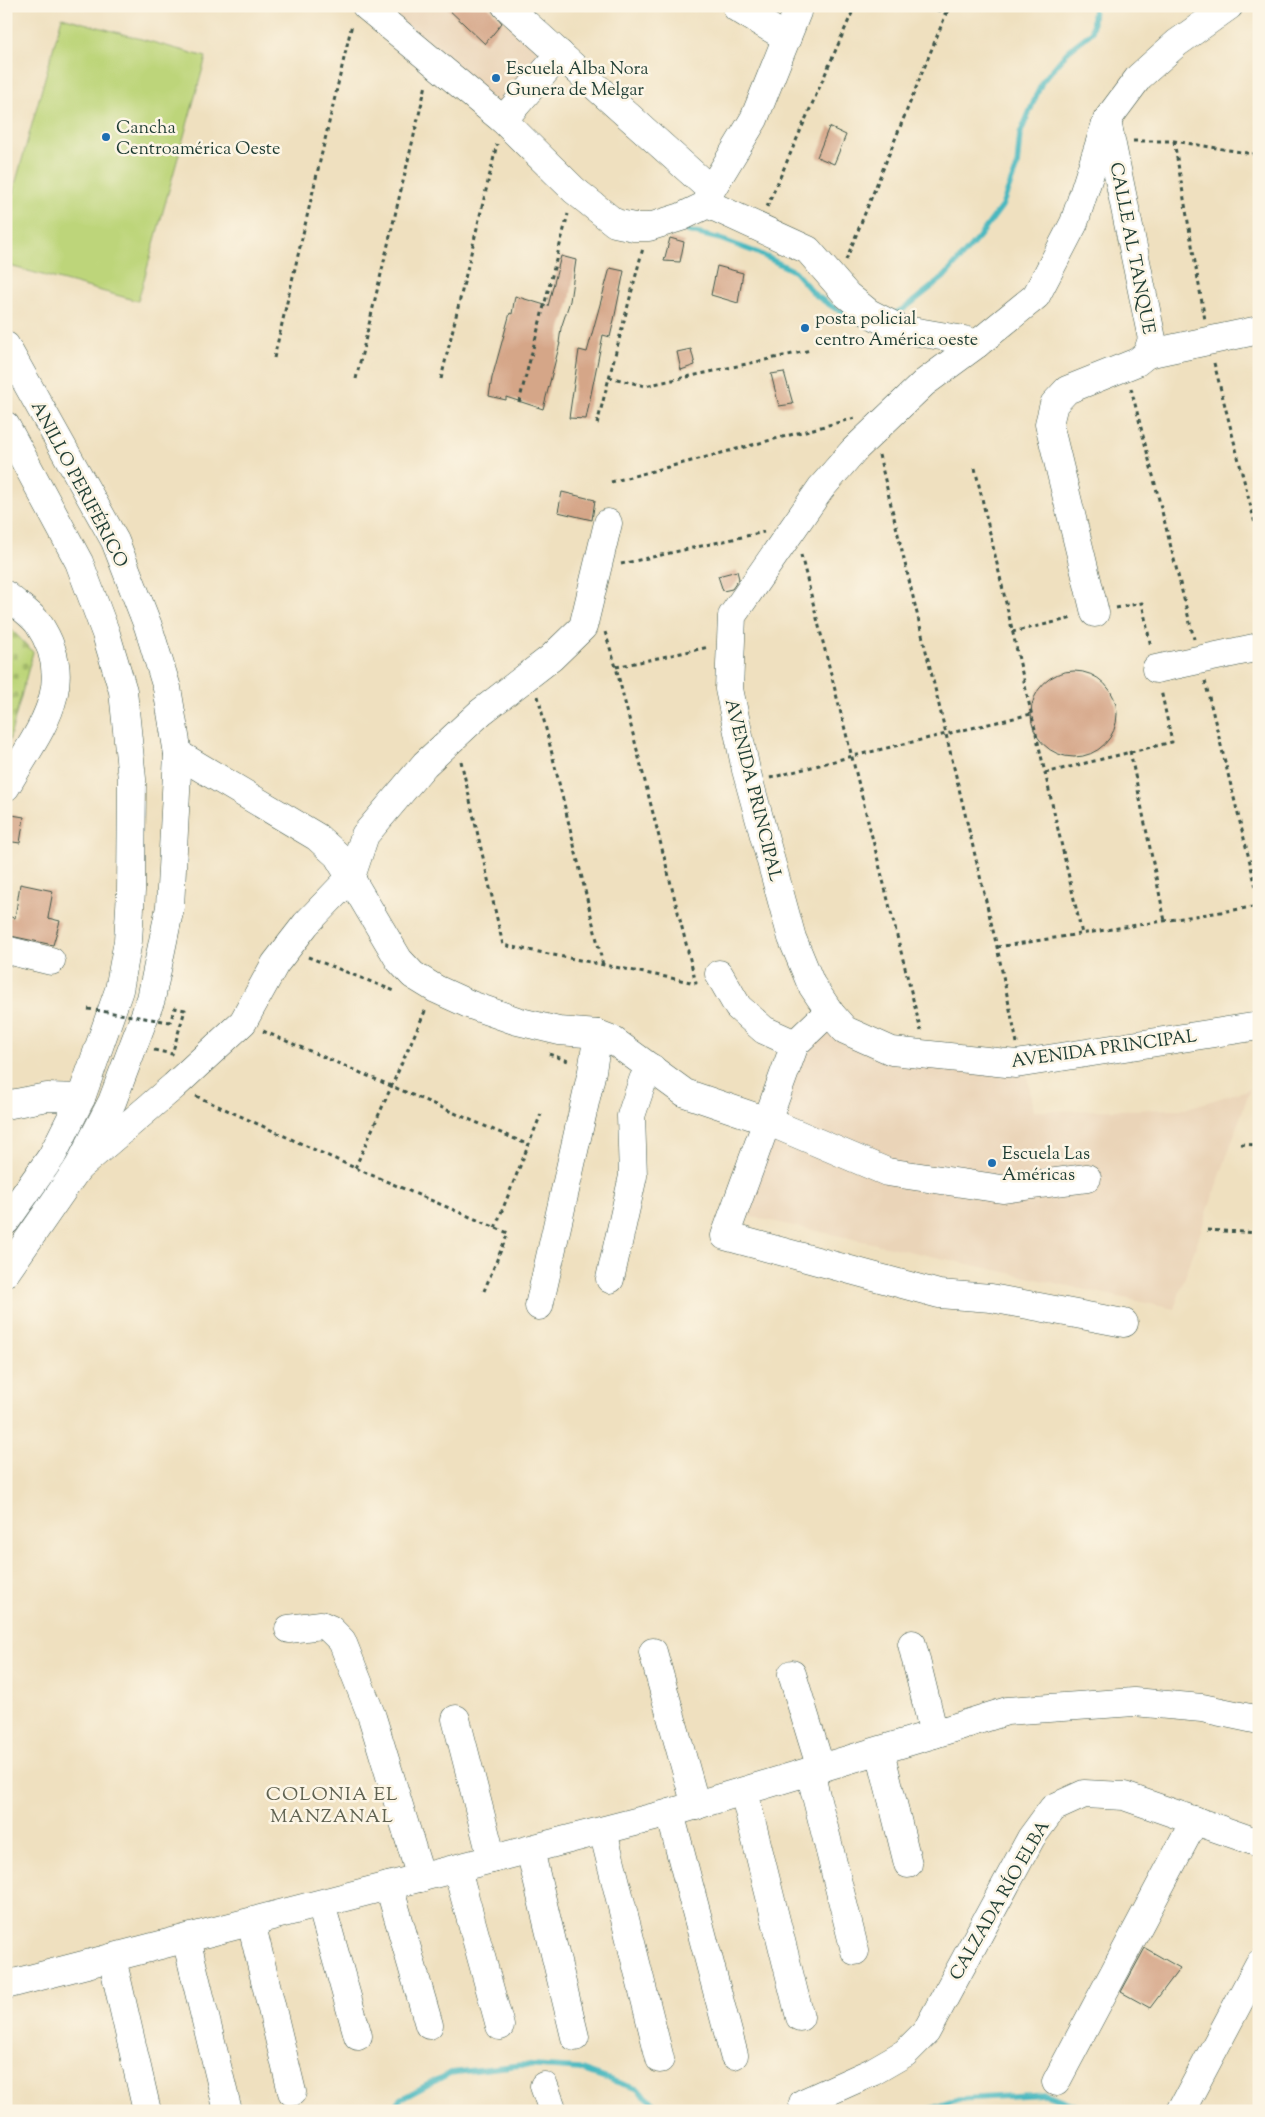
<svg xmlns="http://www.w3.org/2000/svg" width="1265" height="2117" viewBox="0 0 1265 2117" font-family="'Sorts Mill Goudy',serif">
	<defs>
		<pattern id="cemetery-stones" width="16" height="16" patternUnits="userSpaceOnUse" patternTransform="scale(1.25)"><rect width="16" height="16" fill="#bdd57a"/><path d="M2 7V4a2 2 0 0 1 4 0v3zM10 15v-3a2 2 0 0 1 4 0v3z" fill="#a2b86a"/></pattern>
	</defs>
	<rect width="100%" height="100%" fill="#fcf5e5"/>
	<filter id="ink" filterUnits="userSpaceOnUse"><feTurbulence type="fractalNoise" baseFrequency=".02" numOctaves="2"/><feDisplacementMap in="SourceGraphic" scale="10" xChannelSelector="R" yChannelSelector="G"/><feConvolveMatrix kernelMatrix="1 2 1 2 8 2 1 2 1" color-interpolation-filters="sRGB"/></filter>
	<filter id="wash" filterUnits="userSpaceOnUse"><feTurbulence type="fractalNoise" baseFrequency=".0096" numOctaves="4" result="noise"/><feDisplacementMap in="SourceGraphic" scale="20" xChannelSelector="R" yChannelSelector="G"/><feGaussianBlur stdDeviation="1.12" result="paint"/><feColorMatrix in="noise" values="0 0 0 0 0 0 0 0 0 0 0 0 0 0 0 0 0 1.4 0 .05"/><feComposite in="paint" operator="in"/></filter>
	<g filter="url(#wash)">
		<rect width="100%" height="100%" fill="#efe0bf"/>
		<g fill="#ead4b8">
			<path d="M384,6H494L546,52L500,105Z"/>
			<path d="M827,1023L1026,1069L1034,1111L1184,1109L1250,1089L1174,1309L743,1215L798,1049Z"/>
		</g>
		<path fill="#bdd57a" stroke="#6e8957" d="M62,17L206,57L138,301L6,265V217Z"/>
		<path fill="url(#cemetery-stones)" stroke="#6e8957" d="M6,624L33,652L9,741L6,744Z"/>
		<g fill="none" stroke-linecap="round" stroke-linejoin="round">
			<g stroke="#49b8bf" stroke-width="5.5">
				<path d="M687,231L720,239L758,253L794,271L815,295L836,309L853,315"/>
				<path d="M892,315L905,308L944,277L979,237L1002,206L1017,166L1020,134L1042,82L1069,50L1092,32L1094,6"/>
				<path d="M390,2111L401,2099L450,2073L521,2065L579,2069L637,2089L663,2111"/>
				<path d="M924,2111L959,2099L1046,2094L1090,2111"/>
			</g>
		</g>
		<g id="blocks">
			<g fill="#d5a688">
				<path d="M445,6H488L502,23L485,44Z"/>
				<path d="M829,127L846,135L834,164L817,157Z"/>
				<path d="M670,238L684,242L680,262L664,261Z"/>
				<path d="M561,256L576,260L570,301L561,328L559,343H560L543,409L506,397V400L489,396L492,378L510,313L512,314L515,296L548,306Z"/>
				<path d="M717,266L743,273L738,303L711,295Z"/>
				<path d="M610,268L624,271L614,320L610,337L603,335L586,419L569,418L579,350L587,352Z"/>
				<path d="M691,349L695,365L681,370L677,352Z"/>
				<path d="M784,372L793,404L779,406L771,374Z"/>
				<path d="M562,492L595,500L592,520L558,512Z"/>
				<path d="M737,571L739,579L732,589L723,591L718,576Z"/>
				<circle cx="1074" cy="714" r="43"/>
				<path d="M6,814L24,817L20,843L6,841Z"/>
				<path d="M20,884L53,891L48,918L60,921L53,945L6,935V916L15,918Z"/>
				<path d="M1145,1948L1180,1968L1150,2008L1121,1992Z"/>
			</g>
		</g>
	</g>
	<g filter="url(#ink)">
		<use href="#blocks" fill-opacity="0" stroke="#3e5549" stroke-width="1"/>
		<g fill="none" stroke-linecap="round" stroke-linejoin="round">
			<g stroke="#3e5549" stroke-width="29">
				<g id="minor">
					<path d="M366,6L503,120L574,190L615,223L634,227H649L681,217L708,204L808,250L847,295L869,313L900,329L964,340L977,344"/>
					<path d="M506,6L711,190"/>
					<path d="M1229,6L1177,43L1139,77L1107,120L1074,223L1036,296L977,344L924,383L854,450L821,488L732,616L729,689L746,770L792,938L811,984L831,1014L845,1030L892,1051L1016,1064L1259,1026"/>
					<path d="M737,8L787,38"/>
					<path d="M503,120L560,54"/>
					<path d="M708,204L711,190L754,119L797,12"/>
					<path d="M1147,354L1259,330"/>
					<path d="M6,595C16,604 30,613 38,623C81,686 37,732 6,787"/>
					<path d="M1095,613L1049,424L1054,404L1067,390L1137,362L1147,354L1152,339L1107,121"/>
					<path d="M1156,669L1259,647"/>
					<path d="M178,754L317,837L337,855L399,960L413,975L436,989L471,1005L517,1021L559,1031L598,1034L611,1039L685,1093L767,1121L795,1044L819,1021L831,1014"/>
					<path d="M6,950L51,961"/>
					<path d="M719,974L738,1007L764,1030L795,1044"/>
					<path d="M6,1105L47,1097L81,1098"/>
					<path d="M78,1168L174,1086L243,1022L275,964L306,924L351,877L365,835L425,764L481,712L551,658L583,627L608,523"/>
					<path d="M1087,1178L1002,1189L887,1172L767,1121L725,1236L939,1294L991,1298L1124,1323"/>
					<path d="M610,1279L633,1176L631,1116L643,1080L652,1068"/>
					<path d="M539,1306L592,1071L598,1034"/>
					<path d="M289,1629L321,1625L330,1629L342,1641L372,1717L421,1878"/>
					<path d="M912,1644L934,1734"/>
					<path d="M653,1652L696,1806"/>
					<path d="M792,1674L821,1769"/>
					<path d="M456,1719L492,1859"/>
					<path d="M880,1751L908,1864"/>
					<path d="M810,1772L855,1951"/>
					<path d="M744,1792L800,2017"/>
					<path d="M670,1813L734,2055"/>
					<path d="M603,1831L660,2059"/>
					<path d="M530,1850L575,2037"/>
					<path d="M457,1869L500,2026"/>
					<path d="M389,1886L429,2025"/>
					<path d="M321,1904L358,2036"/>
					<path d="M251,1922L292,2092"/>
					<path d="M186,1939L228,2111"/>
					<path d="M112,1958L147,2111"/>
					<path d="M6,1985L670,1813L934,1734L1007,1711L1134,1702L1202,1708L1259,1720"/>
					<path d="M1056,2082L1195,1820"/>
					<path d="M544,2086L553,2111"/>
					<path d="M803,2103L872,2072L905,2053L926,2032L1031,1838L1053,1808L1084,1794L1124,1796L1259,1843"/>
					<path d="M1181,2111L1259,1964"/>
				</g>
			</g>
			<g stroke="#3e5549" stroke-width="29">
				<g id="highway">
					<path d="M6,346L115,541L148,626L167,688L178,754L170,907L151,999L112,1102L78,1168L6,1272"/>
					<path d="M6,426L79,562L106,634L123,691L132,779L131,891L128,941L119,990L81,1098L52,1156L6,1221"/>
				</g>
			</g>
			<g stroke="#3e5549" stroke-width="3" stroke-dasharray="4 4" stroke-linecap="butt">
				<path d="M946,14L950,6"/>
				<path d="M1133,141H1174L1259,155"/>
				<path d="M1174,141L1205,320"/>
				<path d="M767,207L855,6"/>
				<path d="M846,260L946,14L929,6"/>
				<path d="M274,358L352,24"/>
				<path d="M1214,363L1259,539"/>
				<path d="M609,377L645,386L811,350"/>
				<path d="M356,379L426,85"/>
				<path d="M441,379L497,144"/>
				<path d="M1131,388L1194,639"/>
				<path d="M519,402L568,214"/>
				<path d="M597,424L643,248"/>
				<path d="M879,455L997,947L1017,1043"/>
				<path d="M975,468L1082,934"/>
				<path d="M611,482L855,418"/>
				<path d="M801,555L921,1031"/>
				<path d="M621,564L764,532"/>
				<path d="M1116,608L1142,603L1151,647"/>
				<path d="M1012,632L1073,618"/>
				<path d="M616,667L709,647"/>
				<path d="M1205,681L1259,899"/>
				<path d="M538,696L603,965"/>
				<path d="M1130,751L1165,921"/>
				<path d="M461,761L503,945L696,983L616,667L605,632"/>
				<path d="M1045,773L1172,742L1161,690"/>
				<path d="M770,778L853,756L1031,714"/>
				<path d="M997,947L1259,906"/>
				<path d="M308,957L397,992"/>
				<path d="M263,1031L529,1145"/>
				<path d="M154,1050L172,1054L185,1010L175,1008L170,1022"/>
				<path d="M549,1054L571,1062"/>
				<path d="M196,1096L355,1168L508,1233L484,1291"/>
				<path d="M1241,1144L1259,1145"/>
				<path d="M355,1168L426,1009"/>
				<path d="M495,1228L541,1114"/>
				<path d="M1207,1230L1259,1233"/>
			</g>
			<use href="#minor" stroke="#fff" stroke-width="28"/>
			<use href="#highway" stroke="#fff" stroke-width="28"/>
			<path stroke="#3e5549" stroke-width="3" stroke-dasharray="4 4" stroke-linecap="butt" d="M88,1009L170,1022"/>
		</g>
	</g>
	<g fill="#1f6fb2" stroke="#fcf5e5" stroke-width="2">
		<circle cx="496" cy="78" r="5"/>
		<circle cx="106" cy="137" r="5"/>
		<circle cx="805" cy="328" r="5"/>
		<circle cx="992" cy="1163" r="5"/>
	</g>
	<g text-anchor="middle" stroke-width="5" stroke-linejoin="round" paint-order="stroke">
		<g font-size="18" fill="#1f3d34" stroke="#fcf5e5" text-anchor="start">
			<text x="506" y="74">Escuela Alba Nora<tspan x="506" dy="21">Gunera de Melgar</tspan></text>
			<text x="116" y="133">Cancha<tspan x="116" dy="21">Centroamérica Oeste</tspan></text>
			<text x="815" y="324">posta policial<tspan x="815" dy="21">centro América oeste</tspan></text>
			<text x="1002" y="1159">Escuela Las<tspan x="1002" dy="21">Américas</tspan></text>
		</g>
		<g font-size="18" fill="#1f3d34" stroke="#fcf5e5">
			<text transform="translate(1133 248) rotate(79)" y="6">CALLE AL TANQUE</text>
			<text transform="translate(80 484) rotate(62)" y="6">ANILLO PERIFÉRICO</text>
			<text transform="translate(754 790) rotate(76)" y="6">AVENIDA PRINCIPAL</text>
			<text transform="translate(1104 1048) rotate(-8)" y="6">AVENIDA PRINCIPAL</text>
			<text transform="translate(999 1900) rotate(-60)" y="6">CALZADA RÍO ELBA</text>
		</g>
		<g font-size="19" letter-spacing="1" fill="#5f6251" stroke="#fcf5e5">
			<text x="332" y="1800">COLONIA EL<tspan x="332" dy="22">MANZANAL</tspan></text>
		</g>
	</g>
	<rect width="1265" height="2117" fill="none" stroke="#fcf5e5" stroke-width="25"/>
</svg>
